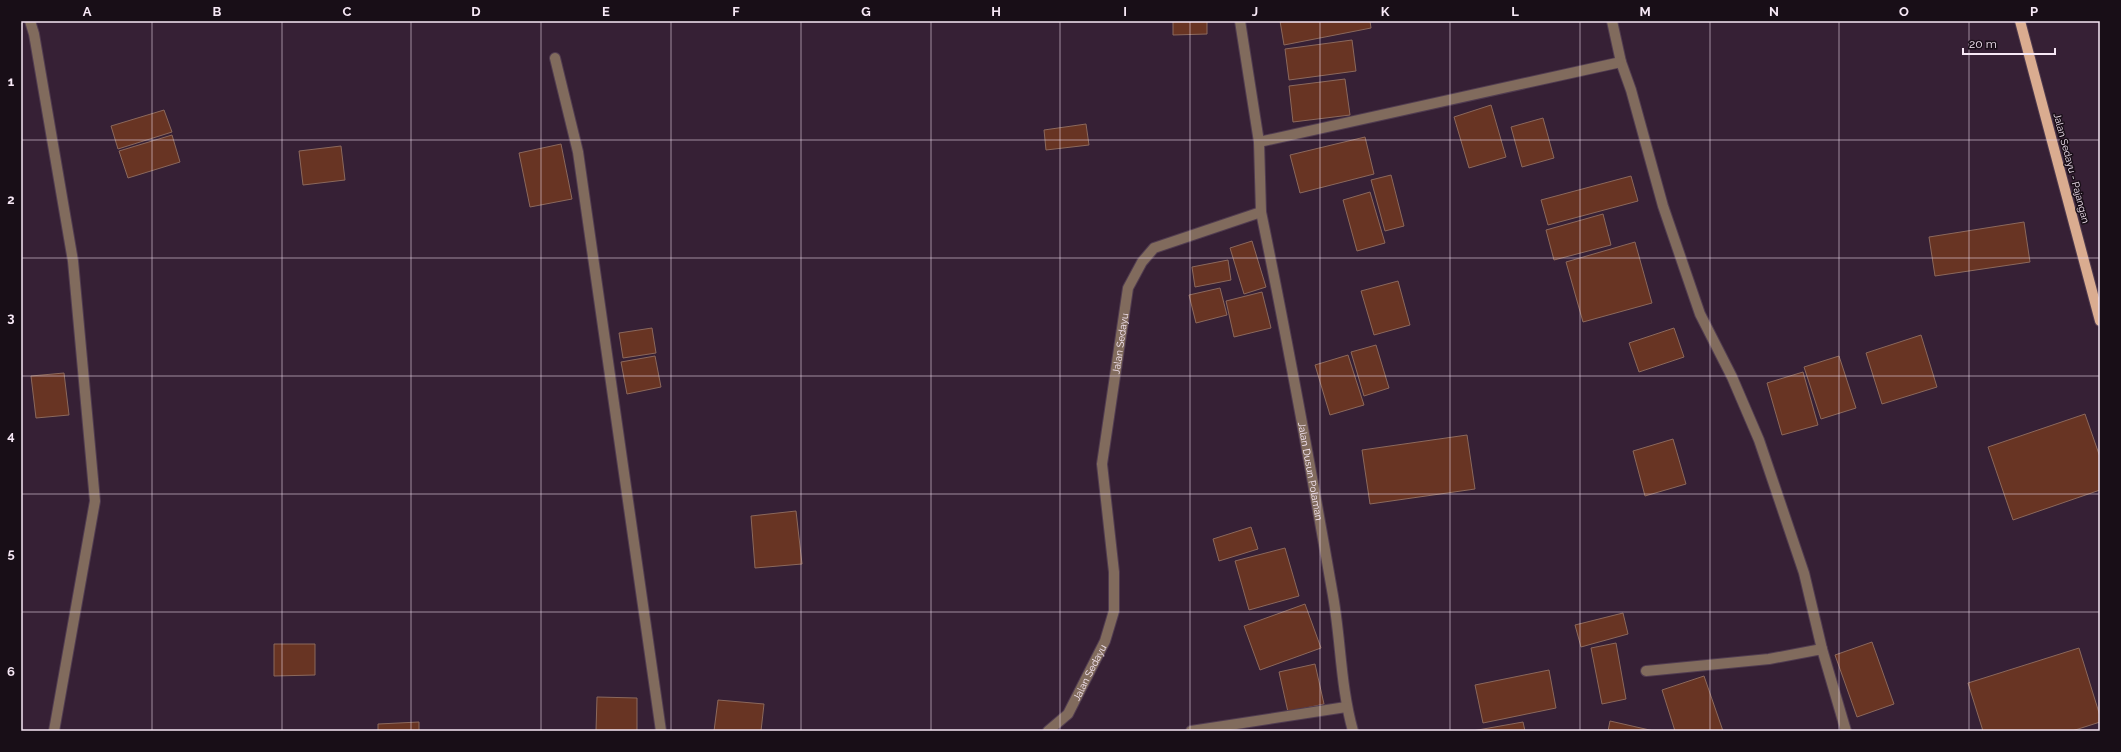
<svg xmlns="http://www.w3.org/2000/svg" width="2121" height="752" viewBox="0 0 2121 752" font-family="Raleway,sans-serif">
	<rect width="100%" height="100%" fill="#362035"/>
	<g fill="#683423" stroke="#8b685c">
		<path d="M1173,21H1207V34L1173,35Z"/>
		<path d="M1280,21H1370L1371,28L1284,45Z"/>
		<path d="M1352,40L1356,71L1289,80L1285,49Z"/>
		<path d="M1345,79L1350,115L1293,122L1289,86Z"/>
		<path d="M1491,105L1506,157L1469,168L1454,117Z"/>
		<path d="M164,110L172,132L118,149L111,126Z"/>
		<path d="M1543,118L1554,158L1522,167L1511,127Z"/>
		<path d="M1086,124L1089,145L1046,150L1044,130Z"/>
		<path d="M172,135L180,162L128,178L119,151Z"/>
		<path d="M1365,137L1374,174L1300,193L1290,155Z"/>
		<path d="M561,144L572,199L530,207L519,153Z"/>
		<path d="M341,146L345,180L303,185L299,151Z"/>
		<path d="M1391,175L1404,226L1385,231L1371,180Z"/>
		<path d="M1631,176L1638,201L1548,225L1541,200Z"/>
		<path d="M1370,192L1385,243L1357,251L1343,200Z"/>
		<path d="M1603,214L1611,245L1554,260L1546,230Z"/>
		<path d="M2024,222L2030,262L1935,276L1929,237Z"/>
		<path d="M1252,241L1266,287L1244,294L1230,248Z"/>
		<path d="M1635,242L1652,303L1583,322L1566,262Z"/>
		<path d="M1228,260L1231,280L1195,287L1192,267Z"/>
		<path d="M1398,281L1410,325L1374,335L1361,291Z"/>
		<path d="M1220,288L1227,315L1196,323L1189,295Z"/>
		<path d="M1262,292L1271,328L1234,337L1226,301Z"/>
		<path d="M652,328L656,353L623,358L619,333Z"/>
		<path d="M1674,328L1684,357L1639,372L1629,343Z"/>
		<path d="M1921,335L1937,387L1882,404L1866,353Z"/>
		<path d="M1376,345L1389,388L1364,396L1351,352Z"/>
		<path d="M1348,355L1364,405L1330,415L1315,365Z"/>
		<path d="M655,356L661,387L627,394L621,362Z"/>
		<path d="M1839,356L1856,408L1821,419L1804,367Z"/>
		<path d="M1803,372L1818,425L1782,435L1767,383Z"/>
		<path d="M64,373L69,415L36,418L31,376Z"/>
		<path d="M2085,414L2100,457V490L2013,520L1988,447Z"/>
		<path d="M1467,435L1475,489L1370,504L1362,450Z"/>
		<path d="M1673,439L1686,484L1645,496L1633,451Z"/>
		<path d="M796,511L802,564L755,568L751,516Z"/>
		<path d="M1251,527L1258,549L1219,561L1213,539Z"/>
		<path d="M1285,548L1299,596L1249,610L1235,561Z"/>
		<path d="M1305,604L1321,648L1260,670L1244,626Z"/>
		<path d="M1623,613L1628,634L1581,647L1575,625Z"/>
		<path d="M1872,642L1894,704L1857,717L1835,655Z"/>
		<path d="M1616,643L1626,699L1602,704L1591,648Z"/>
		<path d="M274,644H315V675L274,676Z"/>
		<path d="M2079,648L2100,716V722L2072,731H1983L1968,683Z"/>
		<path d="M1315,664L1324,704L1288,712L1279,672Z"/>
		<path d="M1549,670L1556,708L1483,723L1475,685Z"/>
		<path d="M1704,676L1723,731H1675L1662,690Z"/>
		<path d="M597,697L637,698V731H596Z"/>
		<path d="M718,700L764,704L761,731H714Z"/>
		<path d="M1610,721L1654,731H1608Z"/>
		<path d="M419,722V731H378V724Z"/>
		<path d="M1523,722L1525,731H1472Z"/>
	</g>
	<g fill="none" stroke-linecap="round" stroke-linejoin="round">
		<g stroke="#513c50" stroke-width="12">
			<g id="minor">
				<path d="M30,21L34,34L73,261L95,501L54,731"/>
				<path d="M1612,21L1621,62L1631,90L1663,206L1700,314L1732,377L1759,440L1804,573L1822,649"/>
				<path d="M555,58L578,152L661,731"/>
				<path d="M1259,142L1621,62"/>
				<path id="s1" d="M1261,212C1287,338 1310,464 1332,590C1341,637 1340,685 1353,731"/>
				<path d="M1646,671L1769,659L1822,649L1846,731"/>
				<path id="s2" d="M1048,731L1068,714L1105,641L1114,611V572L1102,464L1128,288L1142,262L1154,248L1261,212L1259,142L1240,21"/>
				<path d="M1191,731L1346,707"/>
			</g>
		</g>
		<g stroke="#513c50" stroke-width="12">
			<path id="major" d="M2020,21L2100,321"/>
		</g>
		<use href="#minor" stroke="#816b5d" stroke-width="10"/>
		<use href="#major" stroke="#daac90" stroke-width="10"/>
	</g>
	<path fill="none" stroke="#f7e8f6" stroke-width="1" stroke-opacity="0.55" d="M152,21V731M282,21V731M411,21V731M541,21V731M671,21V731M801,21V731M931,21V731M1060,21V731M1190,21V731M1320,21V731M1450,21V731M1580,21V731M1710,21V731M1839,21V731M1969,21V731M21,140H2100M21,258H2100M21,376H2100M21,494H2100M21,612H2100"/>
	<g text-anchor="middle" stroke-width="3" stroke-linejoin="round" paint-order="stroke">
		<g font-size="10" fill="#f7e8f6" stroke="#180e17">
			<text transform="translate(2072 168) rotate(75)" y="4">Jalan Sedayu - Pajangan</text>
			<text dy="4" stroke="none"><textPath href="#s2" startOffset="409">Jalan Sedayu</textPath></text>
			<text dy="4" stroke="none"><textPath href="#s1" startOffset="264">Jalan Dusun Polaman</textPath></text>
			<text dy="4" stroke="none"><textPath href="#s2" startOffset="73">Jalan Sedayu</textPath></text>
		</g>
	</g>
	<rect width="2121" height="752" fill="none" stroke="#180e17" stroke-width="44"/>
	<path d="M1963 48v6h92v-6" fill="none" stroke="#f7e8f6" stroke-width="2"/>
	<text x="1969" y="48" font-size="12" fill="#f7e8f6" stroke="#180e17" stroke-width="3" paint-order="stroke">20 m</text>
	<rect x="22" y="22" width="2077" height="708" fill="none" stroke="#f7e8f6" stroke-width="1.5"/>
	<g font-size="13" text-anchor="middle" font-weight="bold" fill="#f7e8f6">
		<text x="87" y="16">A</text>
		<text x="217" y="16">B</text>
		<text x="347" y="16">C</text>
		<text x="476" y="16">D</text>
		<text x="606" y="16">E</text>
		<text x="736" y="16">F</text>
		<text x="866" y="16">G</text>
		<text x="996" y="16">H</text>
		<text x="1125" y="16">I</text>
		<text x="1255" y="16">J</text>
		<text x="1385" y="16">K</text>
		<text x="1515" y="16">L</text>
		<text x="1645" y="16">M</text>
		<text x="1774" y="16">N</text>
		<text x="1904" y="16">O</text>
		<text x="2034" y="16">P</text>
		<text x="11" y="86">1</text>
		<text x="11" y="204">2</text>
		<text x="11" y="322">3</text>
		<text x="11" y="440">4</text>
		<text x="11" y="558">5</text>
		<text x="11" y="676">6</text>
	</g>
</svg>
